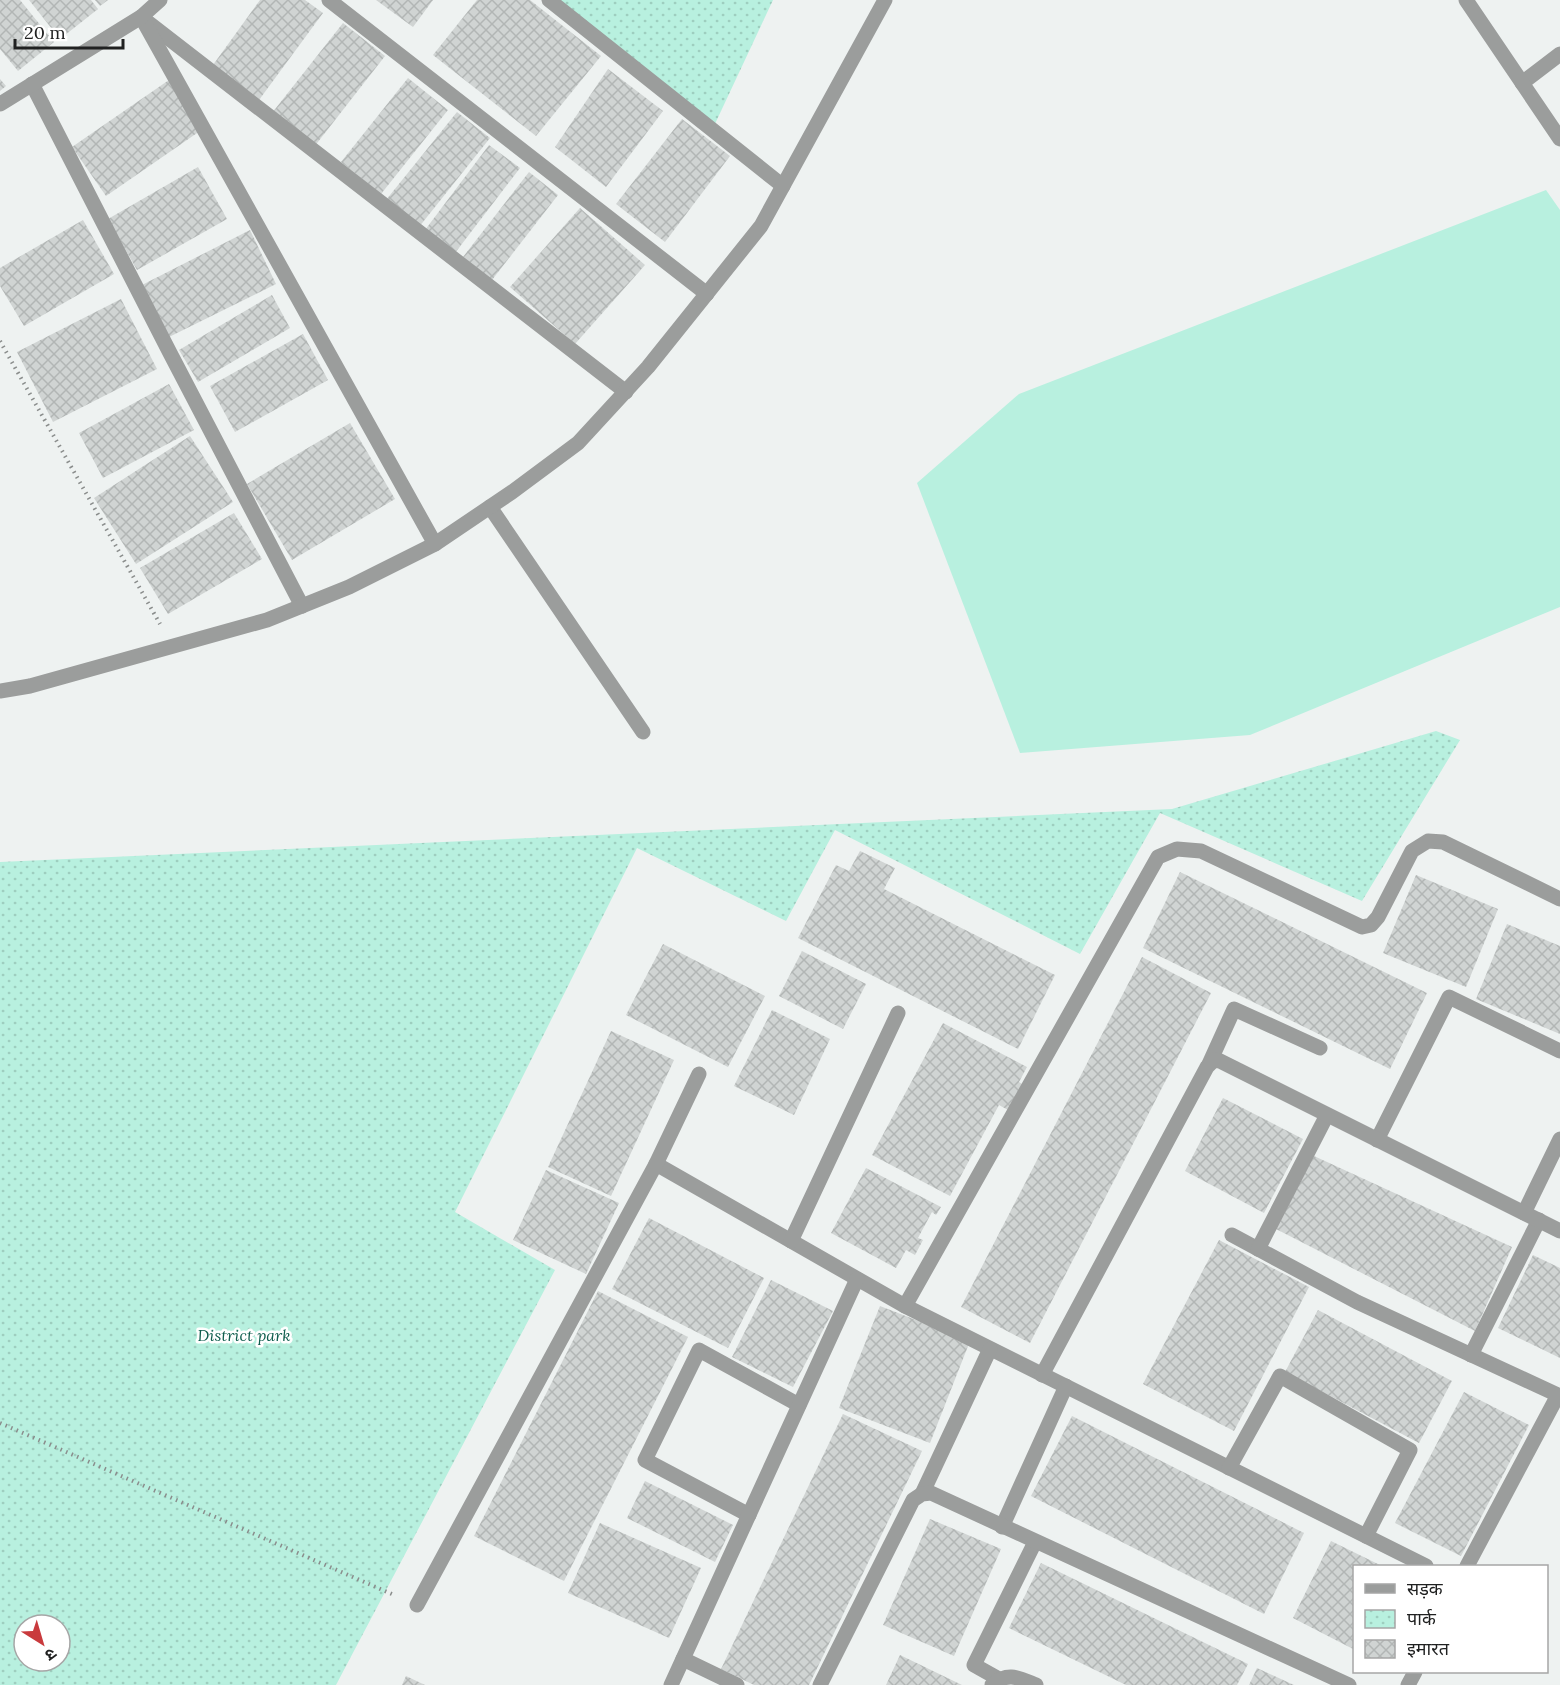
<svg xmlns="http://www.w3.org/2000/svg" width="1560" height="1685" viewBox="0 0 1560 1685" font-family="Lora,'Noto Sans Devanagari',serif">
	<defs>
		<pattern id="park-dots" width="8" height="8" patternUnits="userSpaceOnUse" patternTransform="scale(1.5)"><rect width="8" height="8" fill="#b8f0df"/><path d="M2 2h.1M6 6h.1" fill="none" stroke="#9ecebf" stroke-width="1.8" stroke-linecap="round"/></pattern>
		<pattern id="building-cross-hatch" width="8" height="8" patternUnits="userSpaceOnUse" patternTransform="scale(1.5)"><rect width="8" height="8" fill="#d0d4d3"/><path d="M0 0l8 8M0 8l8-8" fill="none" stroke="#b2b6b5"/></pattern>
	</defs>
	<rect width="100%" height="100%" fill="#eef2f1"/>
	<g fill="url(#park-dots)" fill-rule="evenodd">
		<path d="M552,0H773L714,126Z"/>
		<path d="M1436,731L1460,740L1362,901L1160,813L1080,954L835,830L786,921L637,848L455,1212L555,1270L336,1685H0V862L1172,809ZM24,1625H60V1661H24Z"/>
	</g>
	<path fill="#b8f0df" d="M1546,190L1560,210V607L1250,735L1020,753L917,483L1019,394Z"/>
	<g fill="url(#building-cross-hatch)">
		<path d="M0,0H20L54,42L18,71L0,49Z"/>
		<path d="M29,0H91L98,9L60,39Z"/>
		<path d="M95,0H108L100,6Z"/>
		<path d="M260,0H305L323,13L259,100L213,65Z"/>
		<path d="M376,0H433L413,27Z"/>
		<path d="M477,0H530L601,56L536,136L433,55Z"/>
		<path d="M343,23L385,56L314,147L272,113Z"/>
		<path d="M608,69L663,111L606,187L555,147Z"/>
		<path d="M408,78L448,110L381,194L341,162Z"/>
		<path d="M0,79L6,86L0,91Z"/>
		<path d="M169,80L200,131L106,196L72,147Z"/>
		<path d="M457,112L490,138L419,227L386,200Z"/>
		<path d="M682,119L730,156L665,242L616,204Z"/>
		<path d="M489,145L520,168L455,253L425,230Z"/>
		<path d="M198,167L227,219L137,270L108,219Z"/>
		<path d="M529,172L558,195L492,280L463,257Z"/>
		<path d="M580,208L645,265L575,344L510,287Z"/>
		<path d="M83,220L114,274L24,326L0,286V268Z"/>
		<path d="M250,230L276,284L169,337L142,285Z"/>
		<path d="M272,295L290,328L198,382L179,350Z"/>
		<path d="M121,299L157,369L53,422L17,352Z"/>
		<path d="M303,334L328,380L235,432L210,386Z"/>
		<path d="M169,384L194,430L103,478L79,433Z"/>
		<path d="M350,423L395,499L292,560L247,484Z"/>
		<path d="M190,436L233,502L136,564L94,498Z"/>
		<path d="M234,513L262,559L168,614L140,568Z"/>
		<path d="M860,851L895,868L884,889L1055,975L1018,1049L798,938L836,865L849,871Z"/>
		<path d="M1180,872L1427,993L1390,1069L1143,948Z"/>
		<path d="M1416,875L1498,909L1466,987L1383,953Z"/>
		<path d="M1507,924L1560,946V1034L1476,999Z"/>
		<path d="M663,944L765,996L728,1067L626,1015Z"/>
		<path d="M802,951L866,984L843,1029L779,996Z"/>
		<path d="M1142,957L1211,993L1030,1343L961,1307Z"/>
		<path d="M772,1010L830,1039L794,1115L734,1086Z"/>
		<path d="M943,1023L1027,1067L1019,1082L1022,1084L1008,1110L999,1105L950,1196L872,1155Z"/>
		<path d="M611,1031L674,1060L611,1196L548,1167Z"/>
		<path d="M1223,1098L1303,1139L1264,1213L1185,1171Z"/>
		<path d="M1314,1156L1512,1247L1475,1331L1276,1229Z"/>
		<path d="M866,1168L941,1207L936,1215L932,1212L918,1238L923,1240L915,1255L906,1250L896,1268L831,1233Z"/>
		<path d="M546,1170L619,1203L586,1274L513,1240Z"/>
		<path d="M649,1218L764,1278L728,1348L612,1289Z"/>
		<path d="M1219,1240L1309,1287L1234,1431L1143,1384Z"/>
		<path d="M1533,1255L1560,1268V1358L1498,1328Z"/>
		<path d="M771,1280L833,1311L793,1387L732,1357Z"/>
		<path d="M598,1291L688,1337L564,1581L474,1536Z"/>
		<path d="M880,1306L970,1341L930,1443L839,1408Z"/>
		<path d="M1318,1310L1452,1381L1419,1443L1285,1372Z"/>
		<path d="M1464,1392L1529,1425L1461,1556L1395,1523Z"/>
		<path d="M843,1414L922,1451L809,1685H754L721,1669Z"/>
		<path d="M1072,1416L1304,1533L1264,1614L1031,1496Z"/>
		<path d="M645,1481L733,1525L715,1562L627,1518Z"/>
		<path d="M930,1519L1001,1549L954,1656L883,1625Z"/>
		<path d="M600,1523L701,1568L669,1638L568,1593Z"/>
		<path d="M1331,1541L1382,1566H1354L1353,1649L1293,1618Z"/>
		<path d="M1041,1563L1248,1664L1237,1685H1126L1009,1628Z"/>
		<path d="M900,1655L962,1685H886Z"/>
		<path d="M1257,1668L1294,1685H1249Z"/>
		<path d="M406,1676L425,1685H402Z"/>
	</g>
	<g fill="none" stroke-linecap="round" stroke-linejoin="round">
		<g stroke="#8a8d8c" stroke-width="4" stroke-dasharray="1.5 4.5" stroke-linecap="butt">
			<path d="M0,341L160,624"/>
			<path d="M0,1423L394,1595"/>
		</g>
		<path stroke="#9b9d9c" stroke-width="15" d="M490,507L643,732"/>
		<g stroke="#9b9d9c" stroke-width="15">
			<path d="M329,0L707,294"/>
			<path d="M549,0L783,186"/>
			<path d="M141,17L626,392"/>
			<path d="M144,22L435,544"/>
			<path d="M1522,83L1560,54"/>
			<path d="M32,84L170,353L302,606"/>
			<path d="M0,104L141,17L160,0"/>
			<path d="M1209,1064L1234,1009L1320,1048"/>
			<path d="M1377,1140L1449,997L1560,1051"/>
			<path d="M656,1164L905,1306L1426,1566"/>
			<path d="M1524,1213L1560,1139"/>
			<path d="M1232,1235L1357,1302L1558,1395L1467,1566"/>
			<path d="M791,1241L898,1013"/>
			<path d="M1258,1249L1327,1115"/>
			<path d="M905,1306L1158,857L1177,849L1201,851L1362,927L1371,925L1378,917L1412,851L1428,841L1443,842L1560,899"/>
			<path d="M1471,1355L1539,1220"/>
			<path d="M1042,1375L1207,1067L1214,1060L1220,1061L1560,1231"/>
			<path d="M1229,1468L1280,1376L1410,1450L1366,1536"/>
			<path d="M922,1494L990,1349"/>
			<path d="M749,1515L645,1460L699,1350L799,1405"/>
			<path d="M1002,1527L1066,1386"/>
			<path d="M417,1605L656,1164L699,1074"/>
			<path d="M683,1659L737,1685"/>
			<path d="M999,1679L974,1665L1035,1542"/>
			<path d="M671,1685L857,1279"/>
			<path d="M820,1685L913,1500L922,1494L931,1493L1349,1685"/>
			<path d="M992,1685C1008,1671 1019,1678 1036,1685"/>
			<path d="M1408,1685L1415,1672"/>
		</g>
		<g stroke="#9b9d9c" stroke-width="15">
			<path d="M1466,0L1560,139"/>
			<path d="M0,691L30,686L267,620L349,587L435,544L512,492L578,443L648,367L761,226L885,0"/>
		</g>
	</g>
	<g text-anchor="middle" stroke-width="5" stroke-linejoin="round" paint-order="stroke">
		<g font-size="16" font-style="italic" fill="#0e5d4d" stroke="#fff">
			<text x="244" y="1341">District park</text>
		</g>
	</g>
	<rect x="1353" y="1565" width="195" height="108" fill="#ffffff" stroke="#a6a6a6" stroke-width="1.5"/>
	<rect x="1365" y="1584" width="30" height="9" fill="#9b9d9c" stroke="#a6a6a6" stroke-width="1.5"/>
	<text x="1407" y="1595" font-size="18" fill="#202121">सड़क</text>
	<rect x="1365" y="1610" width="30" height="18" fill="url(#park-dots)" stroke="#a6a6a6" stroke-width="1.5"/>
	<text x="1407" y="1625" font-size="18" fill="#202121">पार्क</text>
	<rect x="1365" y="1640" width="30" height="18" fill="url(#building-cross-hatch)" stroke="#a6a6a6" stroke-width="1.5"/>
	<text x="1407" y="1655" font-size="18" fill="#202121">इमारत</text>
	<g transform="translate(42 1643) rotate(143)"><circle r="28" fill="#ffffff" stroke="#a6a6a6" stroke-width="1.5"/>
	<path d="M0-4.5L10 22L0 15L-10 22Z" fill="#c93a3d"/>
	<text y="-9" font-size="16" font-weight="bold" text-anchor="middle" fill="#202121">उ</text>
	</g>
	<path d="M15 39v9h108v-9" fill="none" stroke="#202121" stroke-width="3"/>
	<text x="24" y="39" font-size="18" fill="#202121" stroke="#ffffff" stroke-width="4.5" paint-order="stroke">20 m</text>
</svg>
